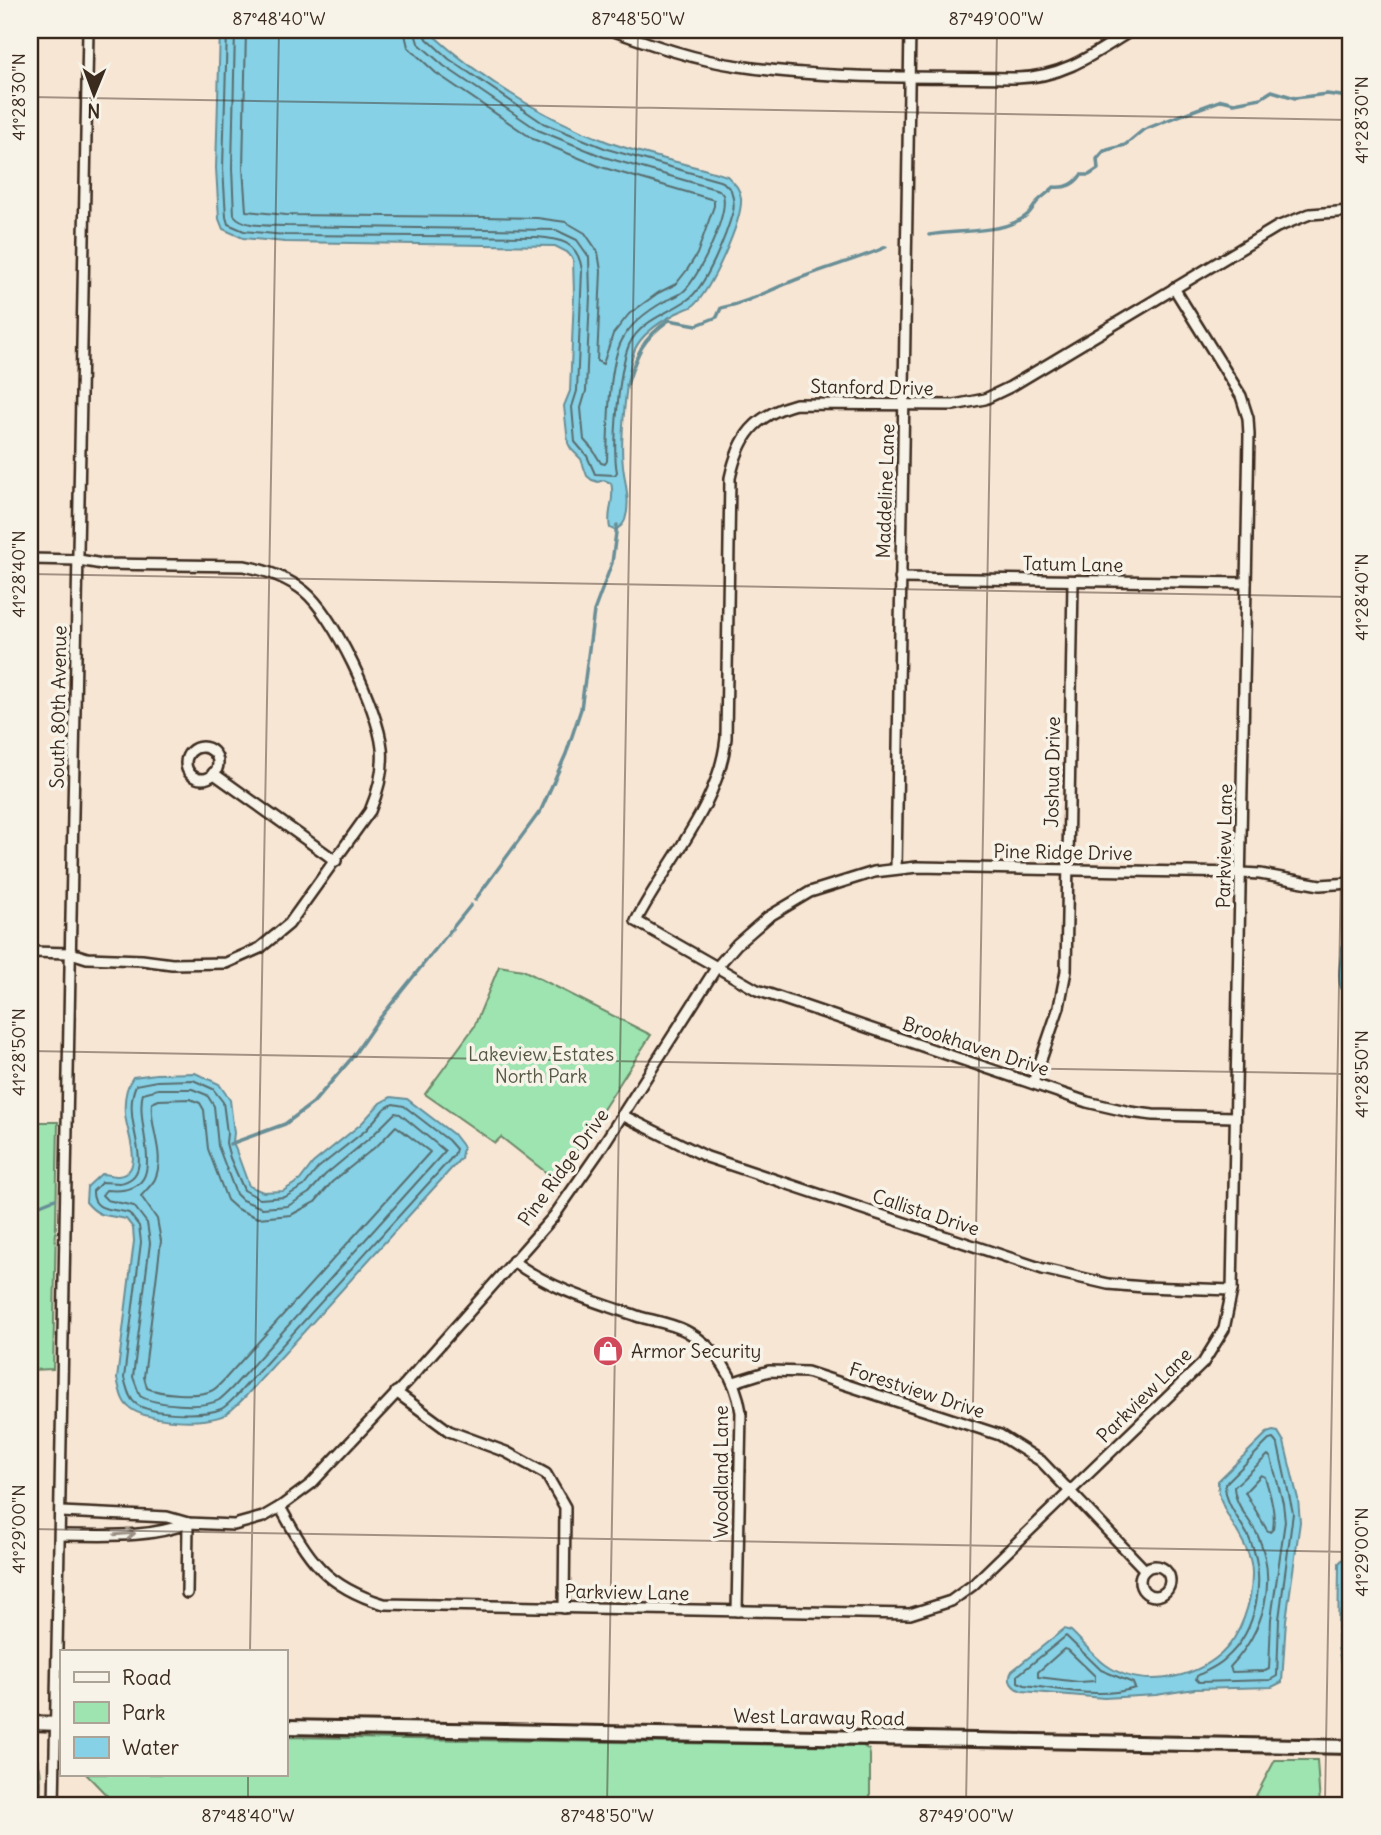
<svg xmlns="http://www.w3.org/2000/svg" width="1381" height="1835" viewBox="0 0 1381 1835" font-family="Delius,sans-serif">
	<rect width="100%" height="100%" fill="#f8e6d5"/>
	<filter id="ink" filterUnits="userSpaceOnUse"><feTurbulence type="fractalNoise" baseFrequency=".0143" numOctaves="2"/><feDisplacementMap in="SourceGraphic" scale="14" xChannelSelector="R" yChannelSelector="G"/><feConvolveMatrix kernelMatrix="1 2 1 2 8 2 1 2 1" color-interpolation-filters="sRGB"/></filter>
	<g filter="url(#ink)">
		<g fill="#9de4b1" stroke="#6c8768" stroke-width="2">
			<path d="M499,966L523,970L651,1035L557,1181L501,1137L495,1143L425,1094L474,1027Z"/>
			<path d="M30,1122H58L53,1369L30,1370Z"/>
			<path d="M285,1737L863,1746L869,1750L870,1755V1805H116L86,1774H285Z"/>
			<path d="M30,1746C44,1762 41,1785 40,1805H30Z"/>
			<path d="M1275,1760H1317L1320,1805H1251Z"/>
		</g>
		<g fill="#86d1e6" stroke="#688e96" stroke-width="2">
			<path d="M220,30H427C480,78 541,117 608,142C647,156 688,164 727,176C734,183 740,188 741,198C743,220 711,290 694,305C689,309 680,311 675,314C660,322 642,334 635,349C626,371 620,443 623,466C625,484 631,502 625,520C623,525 620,528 614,530L610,528C606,512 616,499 611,483L604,480L598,482L592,480L587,476L581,459L571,449L568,443L564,406L570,391L574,295L573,259L567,252L555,246L285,242L243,238L223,229L219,219L216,168Z"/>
			<path d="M1351,460V794L1347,790L1344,766L1347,751L1346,513Z"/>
			<path d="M1346,931H1351V997H1346C1333,984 1342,953 1344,936Z"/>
			<path d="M195,1073L219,1084L230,1100L234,1133L233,1142L249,1186L263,1192L283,1191L300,1180L313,1163L361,1124L380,1103L391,1097L407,1099L453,1134L463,1147L461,1158L243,1399C238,1404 232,1410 226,1414C208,1425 147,1422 130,1408C121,1402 120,1389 117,1379L134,1241L133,1228L126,1219C107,1214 100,1219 86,1202L87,1187L101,1174C106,1174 113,1176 118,1176C146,1173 126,1131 125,1114C124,1101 125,1088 133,1077L156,1074Z"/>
			<path d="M1273,1431L1278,1432L1284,1442L1298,1499L1300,1522L1286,1620L1282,1682L1272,1687L1195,1689L1156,1695L1104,1698L1022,1691C1013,1688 1006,1681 1012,1671L1064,1629L1071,1631C1082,1641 1093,1656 1106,1665C1140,1689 1191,1680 1221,1654C1241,1636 1252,1602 1252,1575C1253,1540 1217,1516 1218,1481L1267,1433Z"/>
			<path d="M1346,1556L1351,1558V1670L1341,1662L1338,1647L1339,1563Z"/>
		</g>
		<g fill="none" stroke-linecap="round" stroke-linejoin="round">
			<g stroke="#596d6e" stroke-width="2">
				<path d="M227,30L223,168L226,217L228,224L244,231L285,235L536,237C560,239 578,241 582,270L577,391L572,407L575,442L587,456L595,474L615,475L617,472C612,447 619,368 629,345C640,321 667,314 687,300C706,288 727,233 733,211C735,204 733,197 731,190L723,182L607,149L543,123L449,59L425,37L423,30"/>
				<path d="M235,30L232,168L234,215C244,228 271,225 286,226L556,230L577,240L589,257L590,295L586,391L581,408L584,440L593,450L601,463L605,464L607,461C608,430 608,366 622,340C631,323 649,310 665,301C671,298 679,296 684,291C699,277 729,214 723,195L719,190L701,185L604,157L538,130L444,66L418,43L414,30"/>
				<path d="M246,30L243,168L246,211L286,215L483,217L537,218L566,222L585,233L598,252L601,271L597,361L603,364L613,334L629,314L658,293L676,284L687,270L697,254L714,206V200L601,167L533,139L436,73L408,47L404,30"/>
				<path d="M193,1080L213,1089L223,1102L227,1133L226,1143L230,1158L244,1190L260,1199L285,1197L304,1186L318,1168L366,1130L384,1109L393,1104L404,1106L448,1140L456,1149L454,1155L238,1394C233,1399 227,1406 221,1409C204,1416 149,1415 135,1403C128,1397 127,1387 124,1378L141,1242L139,1226L129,1213C115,1208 92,1213 93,1191L102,1182C108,1182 114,1183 119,1183C149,1179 137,1147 134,1128C131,1114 130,1098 136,1085L157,1081Z"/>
				<path d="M192,1089L207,1095L214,1106L218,1146L236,1194L242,1200L262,1208L288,1206L309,1193L325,1175L372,1136L395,1113L400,1114L445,1151L232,1388C228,1392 223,1397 219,1400C203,1409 155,1405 140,1396L133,1377L150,1243L147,1223L134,1206L107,1200L102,1195L106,1190C176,1197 133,1129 143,1093L158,1089Z"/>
				<path d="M190,1099L200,1103L204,1110L208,1149L227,1200L237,1209L258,1218L291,1215L315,1202L332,1182L379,1144L396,1126L430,1152L224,1380C220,1384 216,1389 211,1391C197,1397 160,1394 147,1388L144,1377L161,1241L157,1219L141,1196C146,1190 152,1185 155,1179C166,1153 149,1129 152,1103L159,1100Z"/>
				<path d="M1273,1439L1278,1445L1293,1513L1279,1619L1277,1676L1270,1680L1199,1682L1196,1679L1197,1676C1206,1671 1218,1666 1225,1659C1258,1631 1267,1576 1249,1538C1240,1519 1225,1505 1225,1484L1269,1440Z"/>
				<path d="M1268,1455L1271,1458L1283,1503L1285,1521L1271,1619L1269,1669L1265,1671L1232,1672L1230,1667C1264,1631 1278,1582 1258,1536C1250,1519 1235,1506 1234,1487Z"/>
				<path d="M1261,1475L1265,1477C1270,1495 1276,1511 1273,1529L1270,1532L1267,1530L1245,1492Z"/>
				<path d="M1351,1564L1346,1567L1345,1646L1347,1657L1351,1661"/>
				<path d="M1066,1636L1101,1670L1133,1683L1135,1688C1102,1699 1058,1689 1025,1685L1018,1682V1675Z"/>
				<path d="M1064,1649L1068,1650L1095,1676V1681L1079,1682L1038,1677V1672Z"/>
			</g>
			<g stroke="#688e96" stroke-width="3.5">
				<path d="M929,235C959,229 1003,235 1027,215C1031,212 1034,206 1037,202C1042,197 1049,192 1054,187C1066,188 1074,185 1081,175H1089L1098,169L1097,159L1104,151L1125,145L1143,130L1173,118L1222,100L1234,103L1261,98L1272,91L1295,98L1327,94L1348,97L1351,93"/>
				<path d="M627,385C637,354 641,340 669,320L697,325L717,317L721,308C751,302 775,287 803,277C831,266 859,259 886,247"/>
				<path d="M475,900L541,810L566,754L581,709L594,611L612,563L617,525"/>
				<path d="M230,1144L285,1124L313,1103L351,1059L376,1023L471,905"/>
				<path d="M30,1209L55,1199"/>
			</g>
			<g stroke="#3b2a1e" stroke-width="14">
				<g id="minor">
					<path d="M611,30C653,45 695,60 739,66C830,80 925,76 1017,78C1064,77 1094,54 1132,30"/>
					<path d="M30,559L79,560L102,564L244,566C265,570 286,577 304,591C334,615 378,709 382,748C384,770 378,792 370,811L289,924L260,948L226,963L172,964L142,960L87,958L71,953L30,952"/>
					<path d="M900,578L1246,583"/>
					<circle cx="202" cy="763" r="16"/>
					<path d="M213,773L336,861"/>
					<path d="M896,868L910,30"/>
					<path d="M1033,1083L1059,1007L1066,971L1073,582"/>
					<path d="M622,1115L707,1157L1043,1269L1108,1284L1144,1287L1232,1290"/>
					<path d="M1235,1117L1153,1115L1130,1112L1087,1102L757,990L636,921C667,861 719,806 726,738L730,478C739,437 754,415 796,404L954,405L985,399L1010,387L1277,227L1310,214L1351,211"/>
					<path d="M513,1261C550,1289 596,1302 640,1317C655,1321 673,1324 686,1331C717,1347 736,1379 741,1412L737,1611"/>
					<path d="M734,1382L769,1371L807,1372L1000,1435L1041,1461L1145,1570"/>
					<path d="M396,1392L449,1431L506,1452L546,1474L565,1507L564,1608"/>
					<path d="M280,1507C309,1559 324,1586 384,1604L910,1614L951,1601L973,1585L1203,1363L1224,1329L1232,1290L1249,435L1248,418L1241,396L1174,288"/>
					<path d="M61,1512L167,1517L188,1523L234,1525L263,1517L280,1507L311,1484L406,1383L554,1216L598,1153L716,968L737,944L768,917L810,892L874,872L917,867L1241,873L1260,874L1320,885L1351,883"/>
					<path d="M60,1535C103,1535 148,1539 188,1523"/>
					<circle cx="1155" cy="1581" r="15"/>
					<path d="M187,1593L188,1523"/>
					<path d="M54,1805L88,30"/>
				</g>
			</g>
			<g stroke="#3b2a1e" stroke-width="18">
				<g id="secondary">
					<path d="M30,1723L61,1724"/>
					<path d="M285,1727L1351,1747"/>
				</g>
			</g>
			<use href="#minor" stroke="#f7f3e8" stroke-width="9"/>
			<use href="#secondary" stroke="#f7f3e8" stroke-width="12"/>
		</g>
		<defs><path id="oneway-shaft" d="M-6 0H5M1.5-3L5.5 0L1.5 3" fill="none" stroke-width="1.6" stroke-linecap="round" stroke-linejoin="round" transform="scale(1.75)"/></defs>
		<use stroke="#998e83" href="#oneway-shaft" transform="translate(125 1534) rotate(-4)"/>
	</g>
	<path fill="none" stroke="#3b2a1e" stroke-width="2" stroke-opacity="0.45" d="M30,97L1351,120M30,574L1351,597M30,1051L1351,1074M30,1529L1351,1552M250,1651L279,30M248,1805V1774M607,1805L638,30M966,1805L997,30M1325,1805L1351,281"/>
	<defs>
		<g id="shop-disc" transform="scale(1.575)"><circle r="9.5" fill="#d1495b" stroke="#f7f3e8"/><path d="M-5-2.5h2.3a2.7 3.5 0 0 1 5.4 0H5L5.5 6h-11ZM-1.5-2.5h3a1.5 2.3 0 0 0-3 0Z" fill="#fff"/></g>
	</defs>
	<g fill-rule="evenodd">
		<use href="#shop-disc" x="608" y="1351"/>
	</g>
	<g text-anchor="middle" stroke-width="7" stroke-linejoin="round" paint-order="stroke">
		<g font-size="19" fill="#3b2a1e" stroke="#f7f3e8">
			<text transform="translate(872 387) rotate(1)" y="7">Stanford Drive</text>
			<text transform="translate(885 491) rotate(-88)" y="7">Maddeline Lane</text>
			<text transform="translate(1073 564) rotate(1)" y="7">Tatum Lane</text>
			<text transform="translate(58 707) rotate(-89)" y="7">South 80th Avenue</text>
			<text transform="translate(1052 772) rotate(-89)" y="7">Joshua Drive</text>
			<text transform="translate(1224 846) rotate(-89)" y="7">Parkview Lane</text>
			<text transform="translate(1063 852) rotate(1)" y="7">Pine Ridge Drive</text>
			<text transform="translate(976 1046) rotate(18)" y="7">Brookhaven Drive</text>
			<text transform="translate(563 1167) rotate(-54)" y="7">Pine Ridge Drive</text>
			<text transform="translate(926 1212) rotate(18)" y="7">Callista Drive</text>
			<text transform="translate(917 1390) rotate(18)" y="7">Forestview Drive</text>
			<text transform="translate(1144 1395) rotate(-45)" y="7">Parkview Lane</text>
			<text transform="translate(721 1472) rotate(-90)" y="7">Woodland Lane</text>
			<text transform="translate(627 1592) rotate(1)" y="7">Parkview Lane</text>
			<text transform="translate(819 1717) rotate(1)" y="7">West Laraway Road</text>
		</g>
		<g font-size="19" fill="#545843" stroke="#f7f3e8">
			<text x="541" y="1061">Lakeview Estates<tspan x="541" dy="22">North Park</tspan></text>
		</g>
		<g font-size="19" fill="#3b2a1e" stroke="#f7f3e8" text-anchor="start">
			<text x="631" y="1358">Armor Security</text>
		</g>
	</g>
	<rect width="1381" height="1835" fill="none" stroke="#f7f3e8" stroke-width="77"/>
	<rect x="60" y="1650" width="228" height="126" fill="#f7f3e8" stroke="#aca397" stroke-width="2"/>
	<rect x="74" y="1672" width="35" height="10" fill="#f7f3e8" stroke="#aca397" stroke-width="2"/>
	<text x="122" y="1685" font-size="21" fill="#3b2a1e">Road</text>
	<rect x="74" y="1702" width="35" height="21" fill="#9de4b1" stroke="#aca397" stroke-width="2"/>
	<text x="122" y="1720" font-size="21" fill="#3b2a1e">Park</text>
	<rect x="74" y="1737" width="35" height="21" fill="#86d1e6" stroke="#aca397" stroke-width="2"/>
	<text x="122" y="1755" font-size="21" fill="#3b2a1e">Water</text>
	<g transform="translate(94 94) rotate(181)" stroke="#f7f3e8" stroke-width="5" paint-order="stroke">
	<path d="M0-5L12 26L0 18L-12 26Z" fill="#3b2a1e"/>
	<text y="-10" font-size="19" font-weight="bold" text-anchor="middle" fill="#3b2a1e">N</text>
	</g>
	<rect x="38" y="38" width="1304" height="1759" fill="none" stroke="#3b2a1e" stroke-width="2.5"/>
	<g font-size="18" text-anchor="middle" fill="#3b2a1e">
		<text x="279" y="25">87°48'40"W</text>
		<text x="638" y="25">87°48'50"W</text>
		<text x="996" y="25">87°49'00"W</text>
		<text transform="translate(19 97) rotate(-90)" y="6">41°28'30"N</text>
		<text transform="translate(1362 120) rotate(-90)" y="6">41°28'30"N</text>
		<text transform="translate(19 574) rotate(-90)" y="6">41°28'40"N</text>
		<text transform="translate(1362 597) rotate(-90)" y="6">41°28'40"N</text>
		<text transform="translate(19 1052) rotate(-90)" y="6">41°28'50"N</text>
		<text transform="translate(1362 1074) rotate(-90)" y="6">41°28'50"N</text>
		<text transform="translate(19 1529) rotate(-90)" y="6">41°29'00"N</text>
		<text transform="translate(1362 1552) rotate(-90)" y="6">41°29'00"N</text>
		<text x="248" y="1822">87°48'40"W</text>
		<text x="607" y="1822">87°48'50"W</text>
		<text x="966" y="1822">87°49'00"W</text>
	</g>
</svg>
